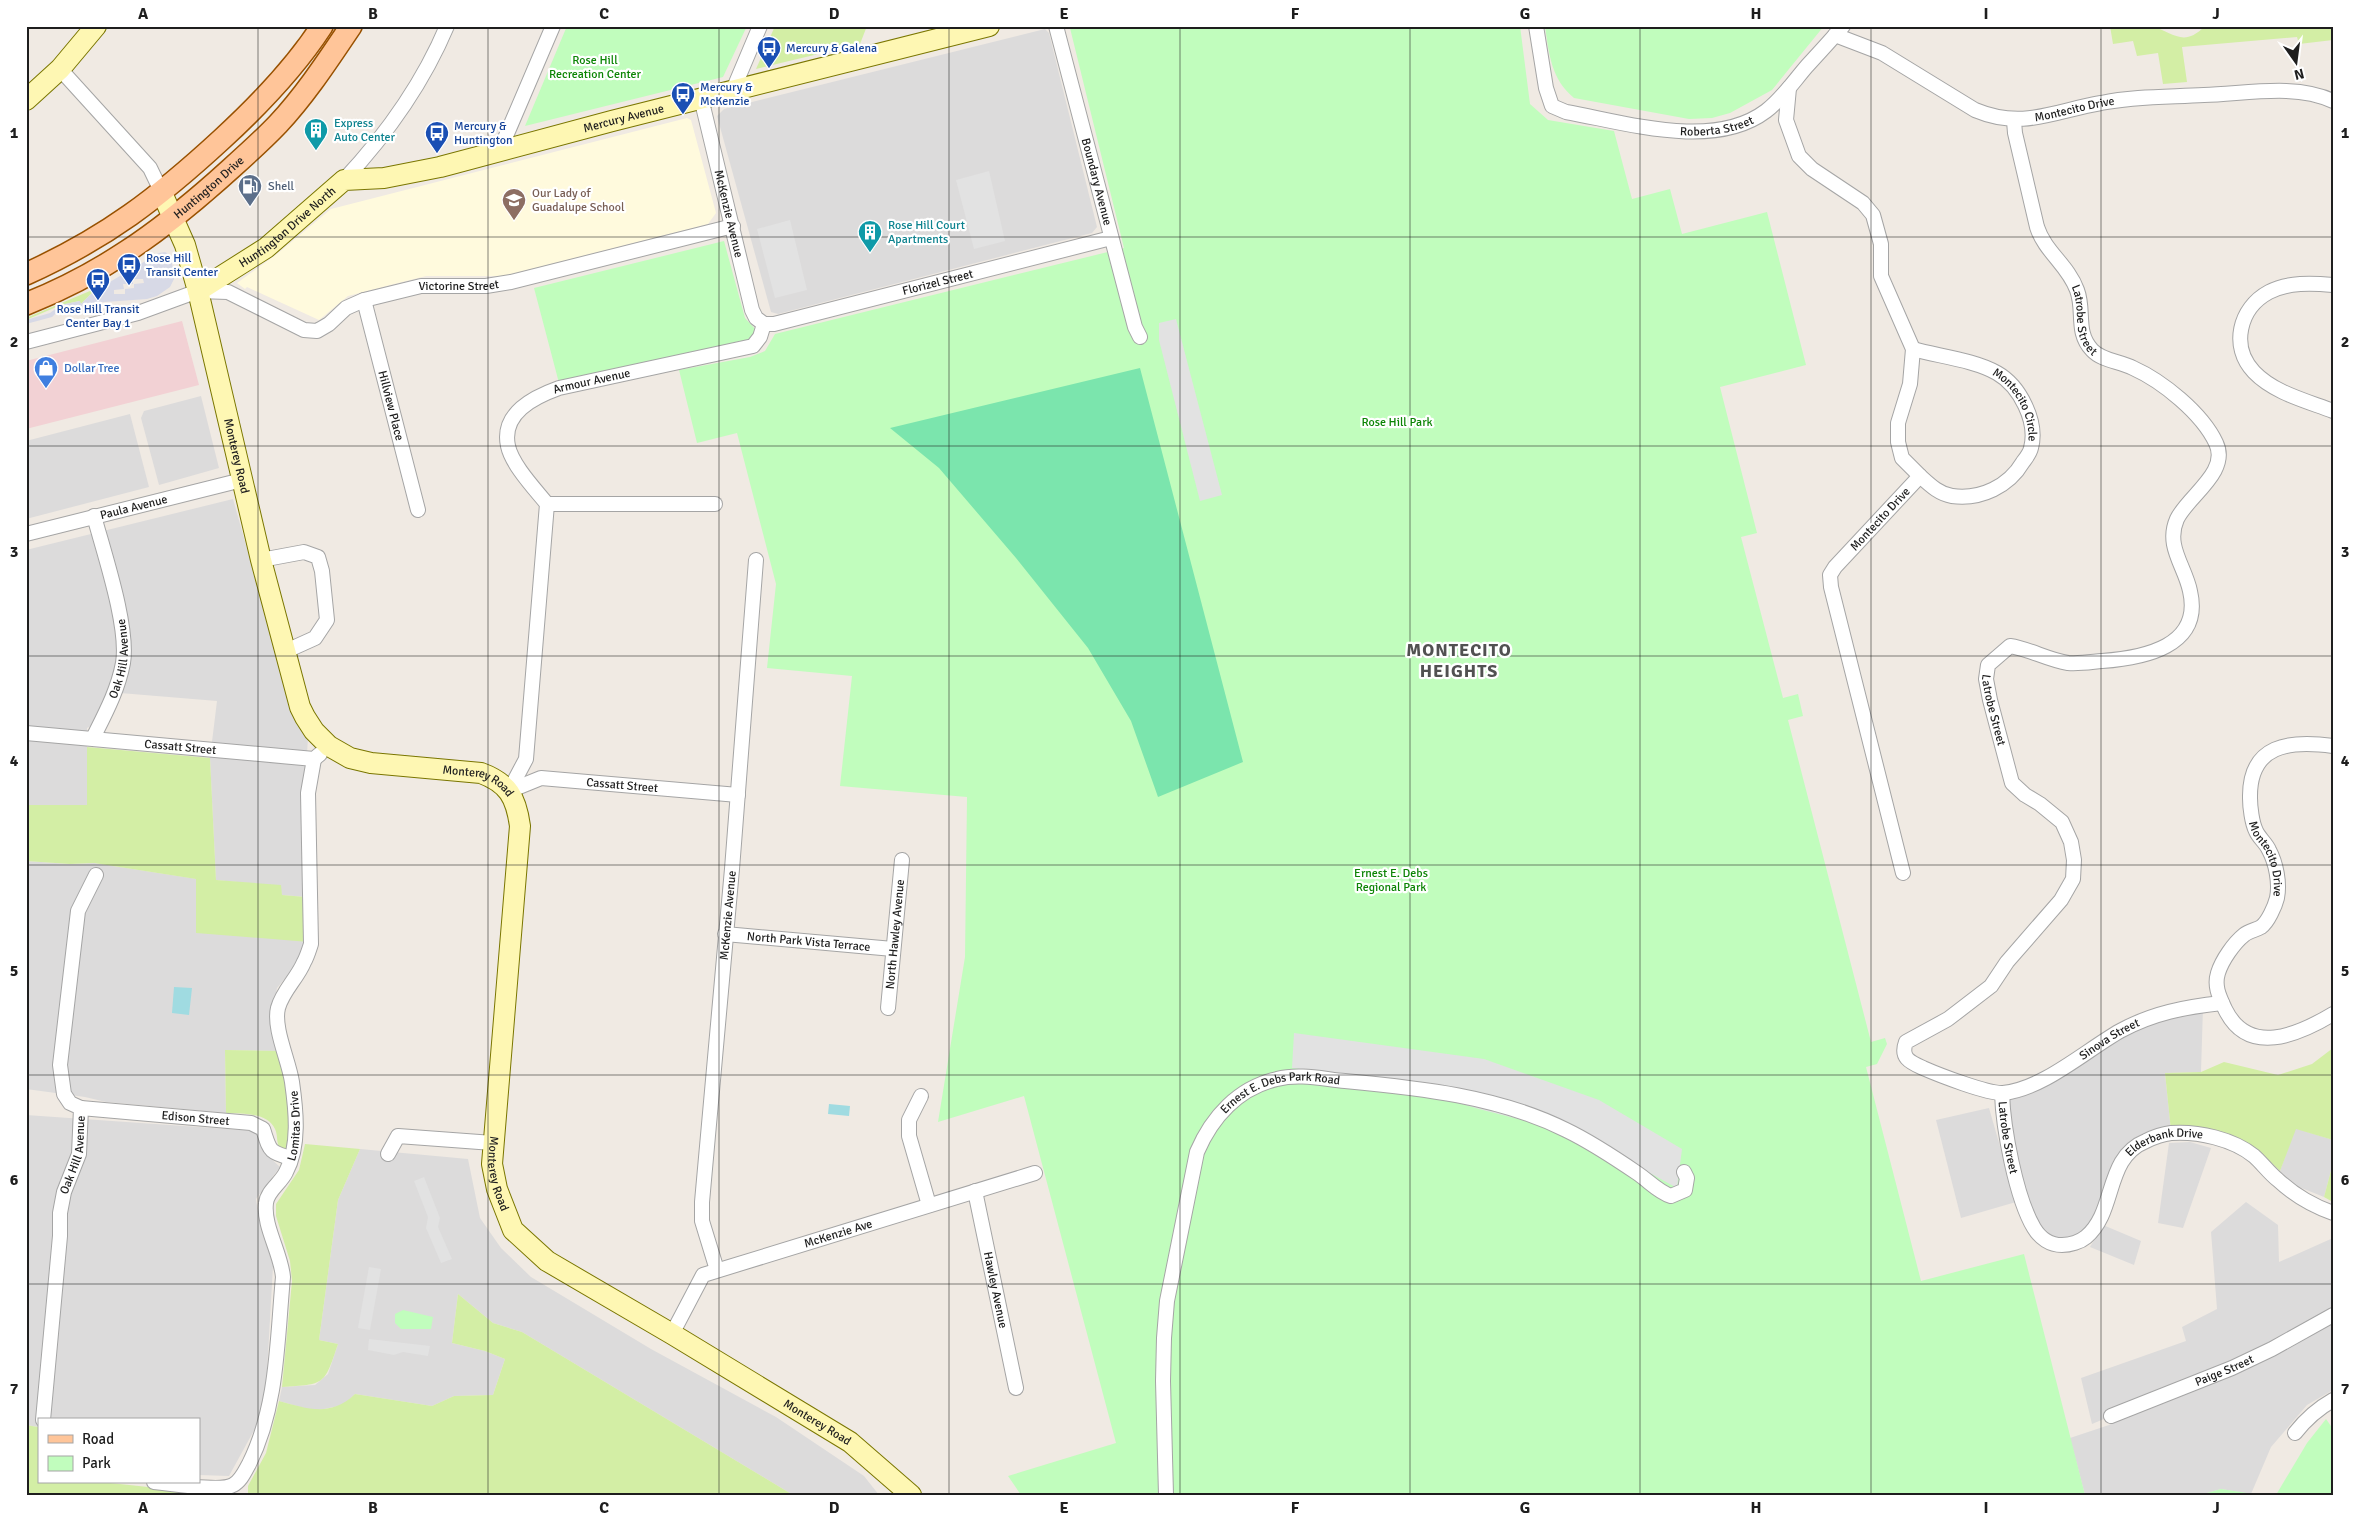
<svg xmlns="http://www.w3.org/2000/svg" width="2359" height="1521" viewBox="0 0 2359 1521" font-family="Signika,sans-serif">
	<rect width="100%" height="100%" fill="#f0eae3"/>
	<g fill="#dcdbdb">
		<path d="M1045,29L1049,33L1097,227L1092,233L778,314L771,312L717,116L724,109Z"/>
		<path d="M201,396L219,468L159,485L141,418L144,411Z"/>
		<path d="M130,414L149,487L26,519V441Z"/>
		<path d="M233,499L292,708L308,738L304,799L306,897L282,895L280,886L216,880L210,758L217,701L108,692L93,725L87,728V805H26V550Z"/>
		<path d="M26,861L70,864L94,863L197,879L309,942L296,965L277,988L273,1010L281,1051L225,1050L226,1113L106,1102L85,1097L26,1089Z"/>
		<path d="M2203,1007L2201,1072L2165,1073L2171,1131L2137,1143L2084,1238L2049,1241L2027,1211L2005,1094L2121,1034Z"/>
		<path d="M1989,1108L2016,1202L1961,1218L1936,1120Z"/>
		<path d="M26,1115L256,1131L266,1154L280,1167L256,1199L258,1212L273,1266L266,1390L258,1423L229,1476L199,1475V1420H39V1427L26,1425Z"/>
		<path d="M2295,1128L2333,1140V1163L2324,1197L2294,1185L2280,1171Z"/>
		<path d="M2190,1142L2211,1148L2183,1228L2158,1223L2169,1143Z"/>
		<path d="M360,1149L468,1159L480,1218L501,1248L531,1277L651,1349L776,1417L864,1476L879,1495H793L522,1332L493,1323L458,1294L452,1343L485,1351L505,1359L493,1395L454,1396L432,1406L355,1394L344,1405L314,1411L279,1401L282,1387L315,1385L328,1374L338,1344L319,1340L338,1200Z"/>
		<path d="M2246,1202L2278,1225L2279,1262L2333,1238V1313L2272,1348L2092,1424L2081,1378L2186,1341L2182,1327L2217,1309L2211,1232Z"/>
		<path d="M2103,1225L2141,1241L2134,1265L2090,1247Z"/>
		<path d="M2333,1322V1390L2307,1405L2271,1447L2251,1494L2221,1489L2200,1495H2085L2070,1438L2109,1425L2124,1416Z"/>
	</g>
	<path fill="#f2d1d4" d="M182,321L199,385L26,429V361Z"/>
	<path fill="#fffadd" d="M687,118L691,120L716,213L708,224L504,276H426L390,285L348,296L319,320L247,287L245,289L237,283L277,254L331,209Z"/>
	<g fill="#d3eea5">
		<path d="M775,26H867L860,44L756,69Z"/>
		<path d="M2110,26C2123,26 2137,24 2149,26C2174,31 2182,49 2205,26H2333V40L2299,44L2297,37L2182,47L2187,82L2163,84L2158,53L2137,56L2133,41L2113,44Z"/>
		<path d="M97,288L81,304L79,301L61,305L26,320V318Z"/>
		<path d="M87,747L210,758L216,880L281,885L282,895L306,897L309,942L196,933V879L94,863L70,864L26,861V805H87Z"/>
		<path d="M2333,1048V1140L2296,1129L2280,1171L2257,1149L2231,1136L2171,1131L2165,1073L2201,1072L2224,1062L2278,1075L2312,1064Z"/>
		<path d="M225,1050L281,1051L288,1078L291,1144L287,1149H280C276,1142 278,1135 275,1129C267,1112 242,1114 226,1113Z"/>
		<path d="M305,1144L360,1149L338,1200L319,1340L338,1344C324,1386 325,1384 282,1387L292,1281L290,1261L276,1216V1204L299,1170Z"/>
		<path d="M2333,1163V1202L2324,1197Z"/>
		<path d="M458,1294L493,1323L522,1332L793,1495H248V1486L266,1453L279,1401C308,1409 331,1417 355,1394L432,1406L454,1396L493,1395L505,1359L485,1351L452,1343Z"/>
		<path d="M26,1425L38,1427L39,1482H101L223,1495H26Z"/>
	</g>
	<g fill="#c1fdbd">
		<path d="M567,26H747L723,77L525,126Z"/>
		<path d="M1072,26H1520L1530,104L1548,120L1614,131L1632,199L1670,189L1682,234L1767,212L1806,365L1720,387L1757,533L1741,537L1783,698L1798,694L1803,716L1788,720L1871,1042L1885,1038L1887,1044L1877,1064L1866,1067L1921,1281L2024,1254L2085,1495H1021L1008,1476L1116,1443L1024,1096L938,1122L965,957L967,797L840,786L852,676L767,668L776,584L737,433L697,443L679,370L750,357L765,351L775,334L783,332L1124,248L1070,28Z"/>
		<path d="M1545,26H1824L1772,90L1730,113L1712,118L1689,119L1574,98C1551,79 1549,54 1545,26Z"/>
		<path d="M724,241L745,318L756,330L751,341L559,383L534,288Z"/>
		<path d="M403,1310L433,1317L431,1329H401L395,1323V1314Z"/>
		<path d="M2326,1419L2333,1429V1495H2276L2307,1443Z"/>
		<path d="M2221,1489L2260,1495H2200Z"/>
	</g>
	<path fill="#7be5ad" d="M1140,368L1243,762L1158,797L1131,721L1088,648L1016,558L939,468L890,428Z"/>
	<g fill="#e2e2e2">
		<path d="M989,171L1005,241L974,249L956,180Z"/>
		<path d="M790,220L807,290L775,298L757,229Z"/>
		<path d="M1176,319L1222,495L1200,501L1159,340V323Z"/>
		<path d="M1294,1033L1484,1059L1599,1100L1682,1149L1677,1188L1581,1135L1479,1109L1376,1078L1292,1068Z"/>
		<path d="M424,1177L440,1218L438,1227L452,1259L441,1263L426,1228L428,1217L414,1181Z"/>
		<path d="M369,1267L381,1269L370,1330L358,1328Z"/>
		<path d="M369,1339L430,1346L428,1356L403,1352L394,1355L368,1350Z"/>
	</g>
	<path fill="#d7d9e6" fill-rule="evenodd" d="M159,253L165,252L170,255L175,277L170,287L157,296L147,299L91,303L85,309L58,311L52,317L26,324V320L50,313L61,305L80,301L81,304L97,288H104L103,286ZM133,279H143L144,283L134,284V288L125,289V294H114V290L124,289L123,284H133Z"/>
	<g fill="#a0dbe1">
		<path d="M174,987L192,988L189,1015L172,1013Z"/>
		<path d="M829,1104L850,1106L849,1116L828,1114Z"/>
	</g>
	<g fill="none" stroke-linecap="round" stroke-linejoin="round">
		<g stroke="#a5a5a5" stroke-width="16">
			<g id="street">
				<path id="s1" d="M1056,26L1135,327L1140,337"/>
				<path id="s2" d="M1536,26L1546,88L1552,106L1566,112C1624,122 1713,151 1766,111C1782,99 1794,81 1807,66C1819,53 1831,40 1843,26"/>
				<path id="s3" d="M1835,35L1882,53L1975,110C2023,130 2054,111 2101,103C2135,96 2170,97 2204,95C2245,94 2295,83 2333,101"/>
				<path d="M60,69L150,168L162,193"/>
				<path d="M1789,88L1786,120L1799,156L1812,169L1863,203L1873,215L1881,244V276L1913,349L1910,384L1898,423V442L1902,458L1920,476L1835,567L1830,575L1831,587L1903,873"/>
				<path d="M733,90L760,26"/>
				<path id="s4" d="M701,98L752,310L756,318L764,324"/>
				<path id="s5" d="M2014,121L2015,133L2037,227C2045,252 2068,265 2077,290C2085,311 2075,332 2092,350C2102,361 2120,361 2133,368C2162,381 2202,413 2216,443C2230,472 2188,496 2177,519C2165,546 2185,566 2190,591C2203,647 2143,658 2102,661C2091,662 2079,664 2068,663C2048,660 2030,649 2010,646L1988,665L1986,679L1990,700L2012,783L2025,795L2040,804L2062,822L2071,842L2074,860L2073,879L2061,900L2007,962L1991,986L1948,1019L1906,1042C1900,1058 1910,1062 1923,1068C1939,1075 1988,1094 2003,1093C2043,1089 2085,1051 2120,1031C2153,1013 2185,1007 2222,1003"/>
				<path d="M500,150L553,26"/>
				<path d="M344,180C386,135 423,83 447,26"/>
				<path d="M2333,285C2312,283 2288,282 2269,292C2239,308 2230,347 2254,372C2274,393 2307,401 2333,411"/>
				<path id="s6" d="M364,300L418,510"/>
				<path id="s7" d="M764,324H774L1111,238"/>
				<path id="s8" d="M26,342L138,313L198,291L228,292L304,330L317,331L329,324L346,308L364,300L421,286H486L511,282L733,226"/>
				<path id="s9" d="M1913,349C1937,356 1975,360 1997,373C2020,386 2038,422 2031,448C2030,453 2026,458 2023,462C2009,486 1981,500 1952,496C1939,494 1930,485 1920,476"/>
				<path d="M547,504H715"/>
				<path id="s10" d="M26,534L242,480"/>
				<path d="M261,560L304,552L318,557L322,571L327,620L315,638L284,652"/>
				<path id="s11" d="M26,733L314,759L320,754"/>
				<path id="s12" d="M93,738C105,714 118,690 123,663C129,627 104,553 94,516"/>
				<path id="s13" d="M2333,746C2290,740 2249,744 2250,798C2250,807 2252,823 2256,831C2259,838 2266,843 2269,850C2276,863 2280,883 2277,898C2275,906 2268,922 2261,927C2256,930 2249,931 2244,935C2234,943 2222,960 2218,973C2214,986 2219,996 2225,1009C2248,1057 2298,1035 2333,1014"/>
				<path id="s14" d="M509,791L526,759L547,504C535,489 512,465 508,446C501,413 534,397 559,388L753,346L760,337L764,324"/>
				<path id="s15" d="M509,791L541,778L738,795"/>
				<path id="s16" d="M725,934L893,949"/>
				<path id="s17" d="M888,1008L902,860"/>
				<path id="s18" d="M2002,1093C2003,1128 2016,1198 2034,1228C2040,1238 2050,1245 2062,1245C2070,1245 2080,1242 2086,1237C2117,1211 2104,1158 2146,1141C2154,1137 2163,1134 2171,1133C2198,1131 2233,1139 2254,1156C2262,1163 2269,1173 2278,1180C2293,1194 2313,1206 2333,1213"/>
				<path d="M921,1096L909,1120V1136L929,1205"/>
				<path id="s19" d="M81,1108L251,1123L263,1129C270,1150 268,1152 291,1158"/>
				<path d="M388,1154L398,1136L493,1143"/>
				<path id="s20" d="M975,1191L1016,1388"/>
				<path id="s21" d="M717,1270L702,1221V1202L732,869L756,560"/>
				<path id="s22" d="M672,1334L703,1275L1035,1173"/>
				<path id="s23" d="M2111,1416L2232,1368L2272,1349L2333,1315"/>
				<path id="s24" d="M43,1420L60,1236V1213L64,1192L79,1154L81,1108L70,1103L64,1094L60,1065L78,911L96,875"/>
				<path d="M2295,1433C2306,1419 2317,1409 2333,1400"/>
				<path id="s25" d="M154,1482C170,1484 221,1492 233,1485C241,1481 245,1471 249,1464C278,1406 277,1340 283,1277C281,1253 263,1226 266,1203C267,1191 281,1183 286,1172C300,1146 296,1110 292,1082C289,1061 273,1028 278,1008C283,990 297,979 304,962C307,957 309,950 311,944L308,793L314,759"/>
				<path id="s26" d="M1166,1495L1163,1381L1164,1338L1167,1301L1197,1152C1212,1117 1238,1088 1277,1079C1299,1073 1323,1079 1345,1081C1419,1088 1498,1096 1566,1130C1591,1142 1615,1158 1637,1173C1649,1181 1658,1192 1671,1196L1685,1190L1687,1178L1684,1172"/>
			</g>
		</g>
		<g stroke="#7a7600" stroke-width="22">
			<g id="secondary">
				<path d="M26,100L60,69L96,26"/>
				<path id="s27" d="M162,193L185,245L198,291L261,560L300,707L305,717L314,731L329,746L350,758L371,763L481,773C508,783 516,797 520,826L492,1164L497,1189L513,1230L547,1261L672,1334L850,1442L911,1495"/>
				<path id="s28" d="M198,291L266,248L344,180L384,178L440,167L612,121L989,26"/>
			</g>
		</g>
		<g stroke="#985100" stroke-width="24">
			<g id="primary">
				<path d="M26,274C106,238 158,198 222,139C259,105 294,69 322,26"/>
				<path id="s29" d="M26,304C101,274 157,234 217,181C238,162 259,144 278,124C306,94 328,60 351,26"/>
			</g>
		</g>
		<use href="#street" stroke="#fff" stroke-width="14"/>
		<use href="#secondary" stroke="#fef7b3" stroke-width="20"/>
		<use href="#primary" stroke="#ffc599" stroke-width="21"/>
	</g>
	<path fill="none" stroke="#1e1e1e" stroke-width="1" stroke-opacity="0.55" d="M258,26V1495M488,26V1495M719,26V1495M949,26V1495M1180,26V1495M1410,26V1495M1640,26V1495M1871,26V1495M2101,26V1495M26,237H2333M26,446H2333M26,656H2333M26,865H2333M26,1075H2333M26,1284H2333"/>
	<defs>
		<g id="bus-pin" transform="scale(1.25)"><path d="M0 17L-7.5 6A9.5 9.5 0 1 1 7.5 6Z" fill="#1a4fb4" stroke="#fff"/><path d="M-5-6H5V4H4V6H2V4H-2V6H-4V4H-5ZM-3.5-4V0h7V-4ZM-3.5 1.2v1.5H-2V1.2ZM2 1.2v1.5H3.5V1.2Z" fill="#fff"/></g>
		<g id="building-pin" transform="scale(1.25)"><path d="M0 17L-7.5 6A9.5 9.5 0 1 1 7.5 6Z" fill="#0f9aa8" stroke="#fff"/><path d="M-4-6H4V6H1V3H-1V6H-4ZM-2.5-4.3h1.7v1.8h-1.7ZM.8-4.3h1.7v1.8H.8ZM-2.5-1h1.7V.8h-1.7ZM.8-1h1.7V.8H.8Z" fill="#fff"/></g>
		<g id="fuel-pin" transform="scale(1.25)"><path d="M0 17L-7.5 6A9.5 9.5 0 1 1 7.5 6Z" fill="#5c6f8a" stroke="#fff"/><path d="M-5.5-6h7V0h2V4h1.3V-2.5L3-4.5l.8-.8L6-3V5H2.5V1h-1V6h-7ZM-4.2-4.7v3.2H.2V-4.7Z" fill="#fff"/></g>
		<g id="school-pin" transform="scale(1.25)"><path d="M0 17L-7.5 6A9.5 9.5 0 1 1 7.5 6Z" fill="#8d6e63" stroke="#fff"/><path d="M0-5L7-2L0 1L-7-2ZM-4 1L0 2.5L4 1V4Q0 6-4 4Z" fill="#fff"/></g>
		<g id="shop-pin" transform="scale(1.25)"><path d="M0 17L-7.5 6A9.5 9.5 0 1 1 7.5 6Z" fill="#3f7fe0" stroke="#fff"/><path d="M-5-2.5h2.3a2.7 3.5 0 0 1 5.4 0H5L5.5 6h-11ZM-1.5-2.5h3a1.5 2.3 0 0 0-3 0Z" fill="#fff"/></g>
	</defs>
	<g fill-rule="evenodd">
		<use href="#bus-pin" x="769" y="48"/>
		<use href="#bus-pin" x="683" y="94"/>
		<use href="#building-pin" x="316" y="130"/>
		<use href="#bus-pin" x="437" y="133"/>
		<use href="#fuel-pin" x="250" y="186"/>
		<use href="#school-pin" x="514" y="200"/>
		<use href="#building-pin" x="870" y="232"/>
		<use href="#bus-pin" x="129" y="265"/>
		<use href="#bus-pin" x="98" y="280"/>
		<use href="#shop-pin" x="46" y="368"/>
	</g>
	<g text-anchor="middle" stroke-width="4.5" stroke-linejoin="round" paint-order="stroke">
		<g font-size="12" fill="#164399" stroke="#fff" text-anchor="start">
			<text x="786" y="52">Mercury &amp; Galena</text>
			<text x="700" y="91">Mercury &amp;<tspan x="700" dy="14">McKenzie</tspan></text>
			<text x="454" y="130">Mercury &amp;<tspan x="454" dy="14">Huntington</tspan></text>
			<text x="146" y="262">Rose Hill<tspan x="146" dy="14">Transit Center</tspan></text>
			<text x="98" y="313" text-anchor="middle">Rose Hill Transit<tspan x="98" dy="14">Center Bay 1</tspan></text>
		</g>
		<g font-size="12" fill="#0b8404" stroke="#fff">
			<text x="595" y="64">Rose Hill<tspan x="595" dy="14">Recreation Center</tspan></text>
			<text x="1397" y="426">Rose Hill Park</text>
			<text x="1391" y="877">Ernest E. Debs<tspan x="1391" dy="14">Regional Park</tspan></text>
		</g>
		<g font-size="12" fill="#1e1e1e" stroke="#fff">
			<text dy="4" stroke="none"><textPath href="#s3" startOffset="261">Montecito Drive</textPath></text>
			<text dy="4" stroke="none"><textPath href="#s28" startOffset="471">Mercury Avenue</textPath></text>
			<text dy="4" stroke="none"><textPath href="#s2" startOffset="250">Roberta Street</textPath></text>
			<text dy="4" stroke="none"><textPath href="#s1" startOffset="161">Boundary Avenue</textPath></text>
			<text dy="4" stroke="none"><textPath href="#s29" startOffset="218">Huntington Drive</textPath></text>
			<text dy="4" stroke="none"><textPath href="#s4" startOffset="119">McKenzie Avenue</textPath></text>
			<text dy="4" stroke="none"><textPath href="#s28" startOffset="110">Huntington Drive North</textPath></text>
			<text dy="4" stroke="none"><textPath href="#s7" startOffset="179">Florizel Street</textPath></text>
			<text dy="4" stroke="none"><textPath href="#s8" startOffset="461">Victorine Street</textPath></text>
			<text dy="4" stroke="none"><textPath href="#s5" startOffset="215">Latrobe Street</textPath></text>
			<text dy="4" stroke="none"><textPath href="#s14" startOffset="481">Armour Avenue</textPath></text>
			<text dy="4" stroke="none"><textPath href="#s6" startOffset="109">Hillview Place</textPath></text>
			<text dy="4" stroke="none"><textPath href="#s9" startOffset="126">Montecito Circle</textPath></text>
			<text dy="4" stroke="none"><textPath href="#s27" startOffset="274">Monterey Road</textPath></text>
			<text dy="4" stroke="none"><textPath href="#s10" startOffset="111">Paula Avenue</textPath></text>
			<text transform="translate(1880 519) rotate(-47)" y="4">Montecito Drive</text>
			<text dy="4" stroke="none"><textPath href="#s12" startOffset="85">Oak Hill Avenue</textPath></text>
			<text dy="4" stroke="none"><textPath href="#s5" startOffset="872">Latrobe Street</textPath></text>
			<text dy="4" stroke="none"><textPath href="#s11" startOffset="155">Cassatt Street</textPath></text>
			<text dy="4" stroke="none"><textPath href="#s27" startOffset="738">Monterey Road</textPath></text>
			<text dy="4" stroke="none"><textPath href="#s15" startOffset="116">Cassatt Street</textPath></text>
			<text dy="4" stroke="none"><textPath href="#s13" startOffset="181">Montecito Drive</textPath></text>
			<text dy="4" stroke="none"><textPath href="#s21" startOffset="358">McKenzie Avenue</textPath></text>
			<text dy="4" stroke="none"><textPath href="#s17" startOffset="74">North Hawley Avenue</textPath></text>
			<text dy="4" stroke="none"><textPath href="#s16" startOffset="84">North Park Vista Terrace</textPath></text>
			<text dy="4" stroke="none"><textPath href="#s5" startOffset="1548">Sinova Street</textPath></text>
			<text dy="4" stroke="none"><textPath href="#s26" startOffset="458">Ernest E. Debs Park Road</textPath></text>
			<text dy="4" stroke="none"><textPath href="#s19" startOffset="115">Edison Street</textPath></text>
			<text dy="4" stroke="none"><textPath href="#s25" startOffset="459">Lomitas Drive</textPath></text>
			<text dy="4" stroke="none"><textPath href="#s18" startOffset="45">Latrobe Street</textPath></text>
			<text dy="4" stroke="none"><textPath href="#s18" startOffset="334">Elderbank Drive</textPath></text>
			<text dy="4" stroke="none"><textPath href="#s24" startOffset="268">Oak Hill Avenue</textPath></text>
			<text dy="4" stroke="none"><textPath href="#s27" startOffset="1158">Monterey Road</textPath></text>
			<text dy="4" stroke="none"><textPath href="#s22" startOffset="208">McKenzie Ave</textPath></text>
			<text dy="4" stroke="none"><textPath href="#s20" startOffset="101">Hawley Avenue</textPath></text>
			<text dy="4" stroke="none"><textPath href="#s23" startOffset="122">Paige Street</textPath></text>
			<text dy="4" stroke="none"><textPath href="#s27" startOffset="1578">Monterey Road</textPath></text>
		</g>
		<g font-size="12" fill="#0d838f" stroke="#fff" text-anchor="start">
			<text x="334" y="127">Express<tspan x="334" dy="14">Auto Center</tspan></text>
			<text x="888" y="229">Rose Hill Court<tspan x="888" dy="14">Apartments</tspan></text>
		</g>
		<g font-size="12" fill="#4e5e75" stroke="#fff" text-anchor="start">
			<text x="268" y="190">Shell</text>
		</g>
		<g font-size="12" fill="#785e54" stroke="#fff" text-anchor="start">
			<text x="532" y="197">Our Lady of<tspan x="532" dy="14">Guadalupe School</tspan></text>
		</g>
		<g font-size="12" fill="#366cbe" stroke="#fff" text-anchor="start">
			<text x="64" y="372">Dollar Tree</text>
		</g>
		<g font-size="18" font-weight="bold" letter-spacing="1" fill="#515151" stroke="#fff">
			<text x="1459" y="656">MONTECITO<tspan x="1459" dy="21">HEIGHTS</tspan></text>
		</g>
	</g>
	<rect width="2359" height="1521" fill="none" stroke="#ffffff" stroke-width="55"/>
	<rect x="38" y="1418" width="162" height="65" fill="#ffffff" stroke="#a5a5a5"/>
	<rect x="48" y="1435" width="25" height="8" fill="#ffc599" stroke="#a5a5a5"/>
	<text x="82" y="1444" font-size="15" fill="#1e1e1e">Road</text>
	<rect x="48" y="1456" width="25" height="15" fill="#c1fdbd" stroke="#a5a5a5"/>
	<text x="82" y="1468" font-size="15" fill="#1e1e1e">Park</text>
	<g transform="translate(2296 62) rotate(166)" stroke="#ffffff" stroke-width="4" paint-order="stroke">
	<path d="M0-4L9 19L0 12L-9 19Z" fill="#1e1e1e"/>
	<text y="-8" font-size="14" font-weight="bold" text-anchor="middle" fill="#1e1e1e">N</text>
	</g>
	<rect x="28" y="28" width="2304" height="1466" fill="none" stroke="#1e1e1e" stroke-width="2"/>
	<g font-size="16" text-anchor="middle" font-weight="bold" fill="#1e1e1e">
		<text x="143" y="19">A</text>
		<text x="373" y="19">B</text>
		<text x="604" y="19">C</text>
		<text x="834" y="19">D</text>
		<text x="1064" y="19">E</text>
		<text x="1295" y="19">F</text>
		<text x="1525" y="19">G</text>
		<text x="1756" y="19">H</text>
		<text x="1986" y="19">I</text>
		<text x="2216" y="19">J</text>
		<text x="14" y="138">1</text>
		<text x="2345" y="138">1</text>
		<text x="14" y="347">2</text>
		<text x="2345" y="347">2</text>
		<text x="14" y="557">3</text>
		<text x="2345" y="557">3</text>
		<text x="14" y="766">4</text>
		<text x="2345" y="766">4</text>
		<text x="14" y="976">5</text>
		<text x="2345" y="976">5</text>
		<text x="14" y="1185">6</text>
		<text x="2345" y="1185">6</text>
		<text x="14" y="1394">7</text>
		<text x="2345" y="1394">7</text>
		<text x="143" y="1513">A</text>
		<text x="373" y="1513">B</text>
		<text x="604" y="1513">C</text>
		<text x="834" y="1513">D</text>
		<text x="1064" y="1513">E</text>
		<text x="1295" y="1513">F</text>
		<text x="1525" y="1513">G</text>
		<text x="1756" y="1513">H</text>
		<text x="1986" y="1513">I</text>
		<text x="2216" y="1513">J</text>
	</g>
</svg>
